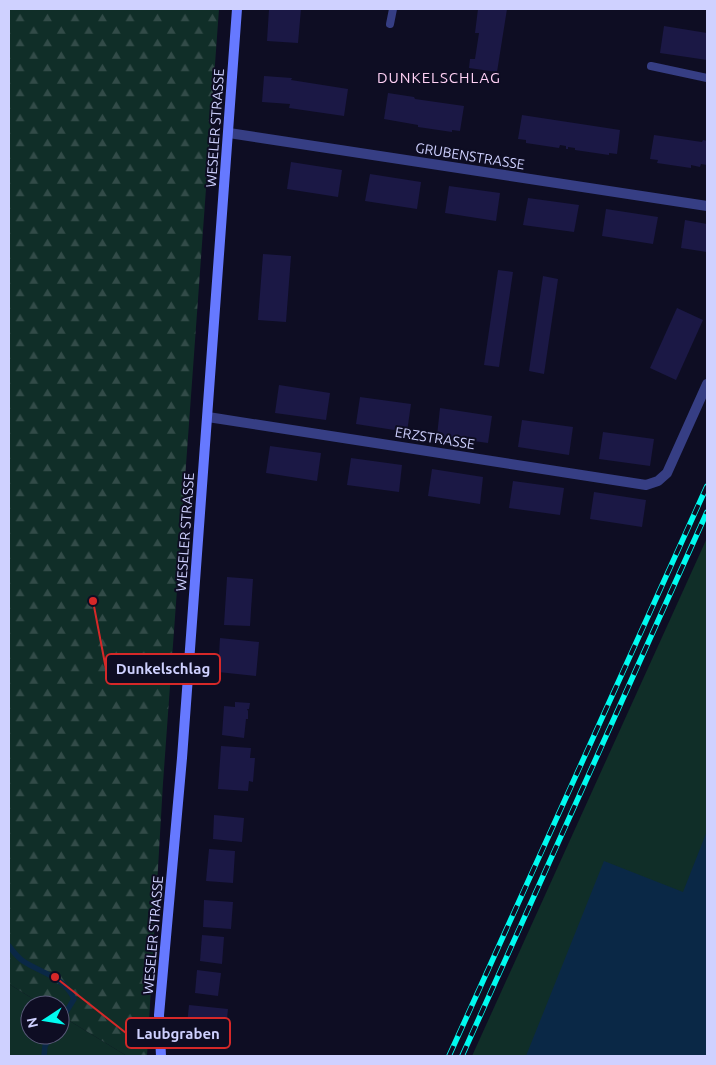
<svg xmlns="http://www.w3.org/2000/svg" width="716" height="1065" viewBox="0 0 716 1065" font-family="Ubuntu,sans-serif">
	<defs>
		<pattern id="forest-firs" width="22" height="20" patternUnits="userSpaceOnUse" patternTransform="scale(1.25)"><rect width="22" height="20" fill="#102e28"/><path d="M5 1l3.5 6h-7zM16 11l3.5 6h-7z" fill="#324b48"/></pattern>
	</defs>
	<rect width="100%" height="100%" fill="#0e0d23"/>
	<g fill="#102e28">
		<path d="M707,538V1056H472Z"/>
		<path d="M9,984L43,1005H30V1035H60V1015L127,1056H11L9,1055Z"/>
	</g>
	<path fill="url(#forest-firs)" d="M9,9H219L163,783L147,1056H127L60,1015V1005H43L9,984Z"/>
	<path fill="#0a2846" d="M707,831V1056H526L604,861L683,892Z"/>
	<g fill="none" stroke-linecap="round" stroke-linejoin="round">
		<g stroke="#0a2846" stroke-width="5.5">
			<path d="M9,946C13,951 17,957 23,961C41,973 65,977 74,999L60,1022"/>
			<path d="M44,1056L45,1046L52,1035"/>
		</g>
	</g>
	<g fill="#1b1845">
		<path d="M269,9H301L298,43L267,41Z"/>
		<path d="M478,9H507L497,72L469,68L470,59H475L479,33H475Z"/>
		<path d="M664,26L707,33V60L660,53Z"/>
		<path d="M264,76L292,78L291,80L348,89L344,116L289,108L290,104L262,102Z"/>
		<path d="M388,93L414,97L415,99L464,106L460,131L452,130V132L418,127V125L384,119Z"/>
		<path d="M522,115L620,130L617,154L609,153V155L575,150V148L568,147V149H566V146L560,145L559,148L526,143V140L518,139Z"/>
		<path d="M654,135L702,142L703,140L707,141V165L701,164L700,167L691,165V168L657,163L658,160L650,159Z"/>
		<path d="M291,162L342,170L338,197L287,189Z"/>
		<path d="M370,174L421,182L417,209L365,201Z"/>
		<path d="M449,186L500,193L496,221L445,213Z"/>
		<path d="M528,198L579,205L574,232L523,225Z"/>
		<path d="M606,209L658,217L653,244L602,236Z"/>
		<path d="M685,220L707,224V252L681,248Z"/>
		<path d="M263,254L291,256L286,322L258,320Z"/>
		<path d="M498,270L513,272L499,367L484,365Z"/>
		<path d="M543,276L558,279L544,374L529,371Z"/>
		<path d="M677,308L703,320L676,380L650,368Z"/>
		<path d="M279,385L330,393L326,420L275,413Z"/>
		<path d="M360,397L411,404L407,432L356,424Z"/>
		<path d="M440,408L492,416L488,443L437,436Z"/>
		<path d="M522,420L573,427L569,455L518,447Z"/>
		<path d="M603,432L654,439L650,466L599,459Z"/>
		<path d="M270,446L321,453L317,481L266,473Z"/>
		<path d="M351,458L402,465L399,492L347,485Z"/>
		<path d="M432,469L483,477L480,504L428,496Z"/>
		<path d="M513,481L564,488L560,515L509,508Z"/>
		<path d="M594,492L646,500L642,527L590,519Z"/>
		<path d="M227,577L253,579L250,626L224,625Z"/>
		<path d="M220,638L259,642L256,676L218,672Z"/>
		<path d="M235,702L250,703L249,709H247L248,711V719H246L244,738L222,735L224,706L235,707Z"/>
		<path d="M221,746L251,748L250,758H255L253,782L249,781L248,791L218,789Z"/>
		<path d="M214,815L244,818L242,842L213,839Z"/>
		<path d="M209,849L235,851L233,883L206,881Z"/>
		<path d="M204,900L233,902L231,929L203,927Z"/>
		<path d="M202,935L224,937L222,964L200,961Z"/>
		<path d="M197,970L221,973L218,996L195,993Z"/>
		<path d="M189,1005L228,1009L225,1038L186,1035Z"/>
	</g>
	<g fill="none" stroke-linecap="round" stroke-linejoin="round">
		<g stroke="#363e84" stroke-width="8">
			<path d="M390,24L393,9"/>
			<path d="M651,66L707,78"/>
		</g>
		<g stroke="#363e84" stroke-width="10">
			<path d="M229,133L707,206"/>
			<path d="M208,417L646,485L658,481L667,473L707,384"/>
		</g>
		<path stroke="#6679ff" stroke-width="10" d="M161,1056L159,1015L182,758L237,9"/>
		<g stroke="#00faef" stroke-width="5.5">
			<g id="rail">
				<path d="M449,1056L707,486"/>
				<path d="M462,1056L707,512"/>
			</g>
		</g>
		<use href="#rail" stroke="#0e0d23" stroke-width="4" stroke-dasharray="11" stroke-linecap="butt"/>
	</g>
	<g text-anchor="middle" stroke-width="4" stroke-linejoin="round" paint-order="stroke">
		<g font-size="14" fill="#cfd1ff" stroke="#0e0d23">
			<text transform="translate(215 128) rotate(-86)" y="5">WESELER STRASSE</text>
			<text transform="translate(470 156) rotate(9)" y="5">GRUBENSTRASSE</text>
			<text transform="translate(435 438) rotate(9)" y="5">ERZSTRASSE</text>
			<text transform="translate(185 532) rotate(-86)" y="5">WESELER STRASSE</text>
			<text transform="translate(153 935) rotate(-85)" y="5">WESELER STRASSE</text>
		</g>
		<g font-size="15" letter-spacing="1" fill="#ffd1f5" stroke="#0e0d23">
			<text x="439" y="83">DUNKELSCHLAG</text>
		</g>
	</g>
	<path fill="none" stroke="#d62828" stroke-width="2" d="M93 601L106 669M55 977L126 1033"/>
	<g fill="#d62828" stroke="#0e0d23" stroke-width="2">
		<circle cx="93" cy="601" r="5"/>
		<circle cx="55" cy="977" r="5"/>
	</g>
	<g fill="#0e0d23" stroke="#d62828" stroke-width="2">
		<rect x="106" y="654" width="114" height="30" rx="5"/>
		<rect x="126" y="1018" width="104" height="30" rx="5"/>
	</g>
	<g font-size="15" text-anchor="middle" font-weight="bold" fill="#cfd1ff">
		<text x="163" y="674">Dunkelschlag</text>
		<text x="178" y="1039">Laubgraben</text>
	</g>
	<rect width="716" height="1065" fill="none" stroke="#cfd1ff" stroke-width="20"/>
	<g transform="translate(45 1020) rotate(258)"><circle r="24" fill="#0e0d23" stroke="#5b5b7b"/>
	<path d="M0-4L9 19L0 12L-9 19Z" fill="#00faef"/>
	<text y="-8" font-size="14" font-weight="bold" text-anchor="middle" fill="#cfd1ff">N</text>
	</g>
</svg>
